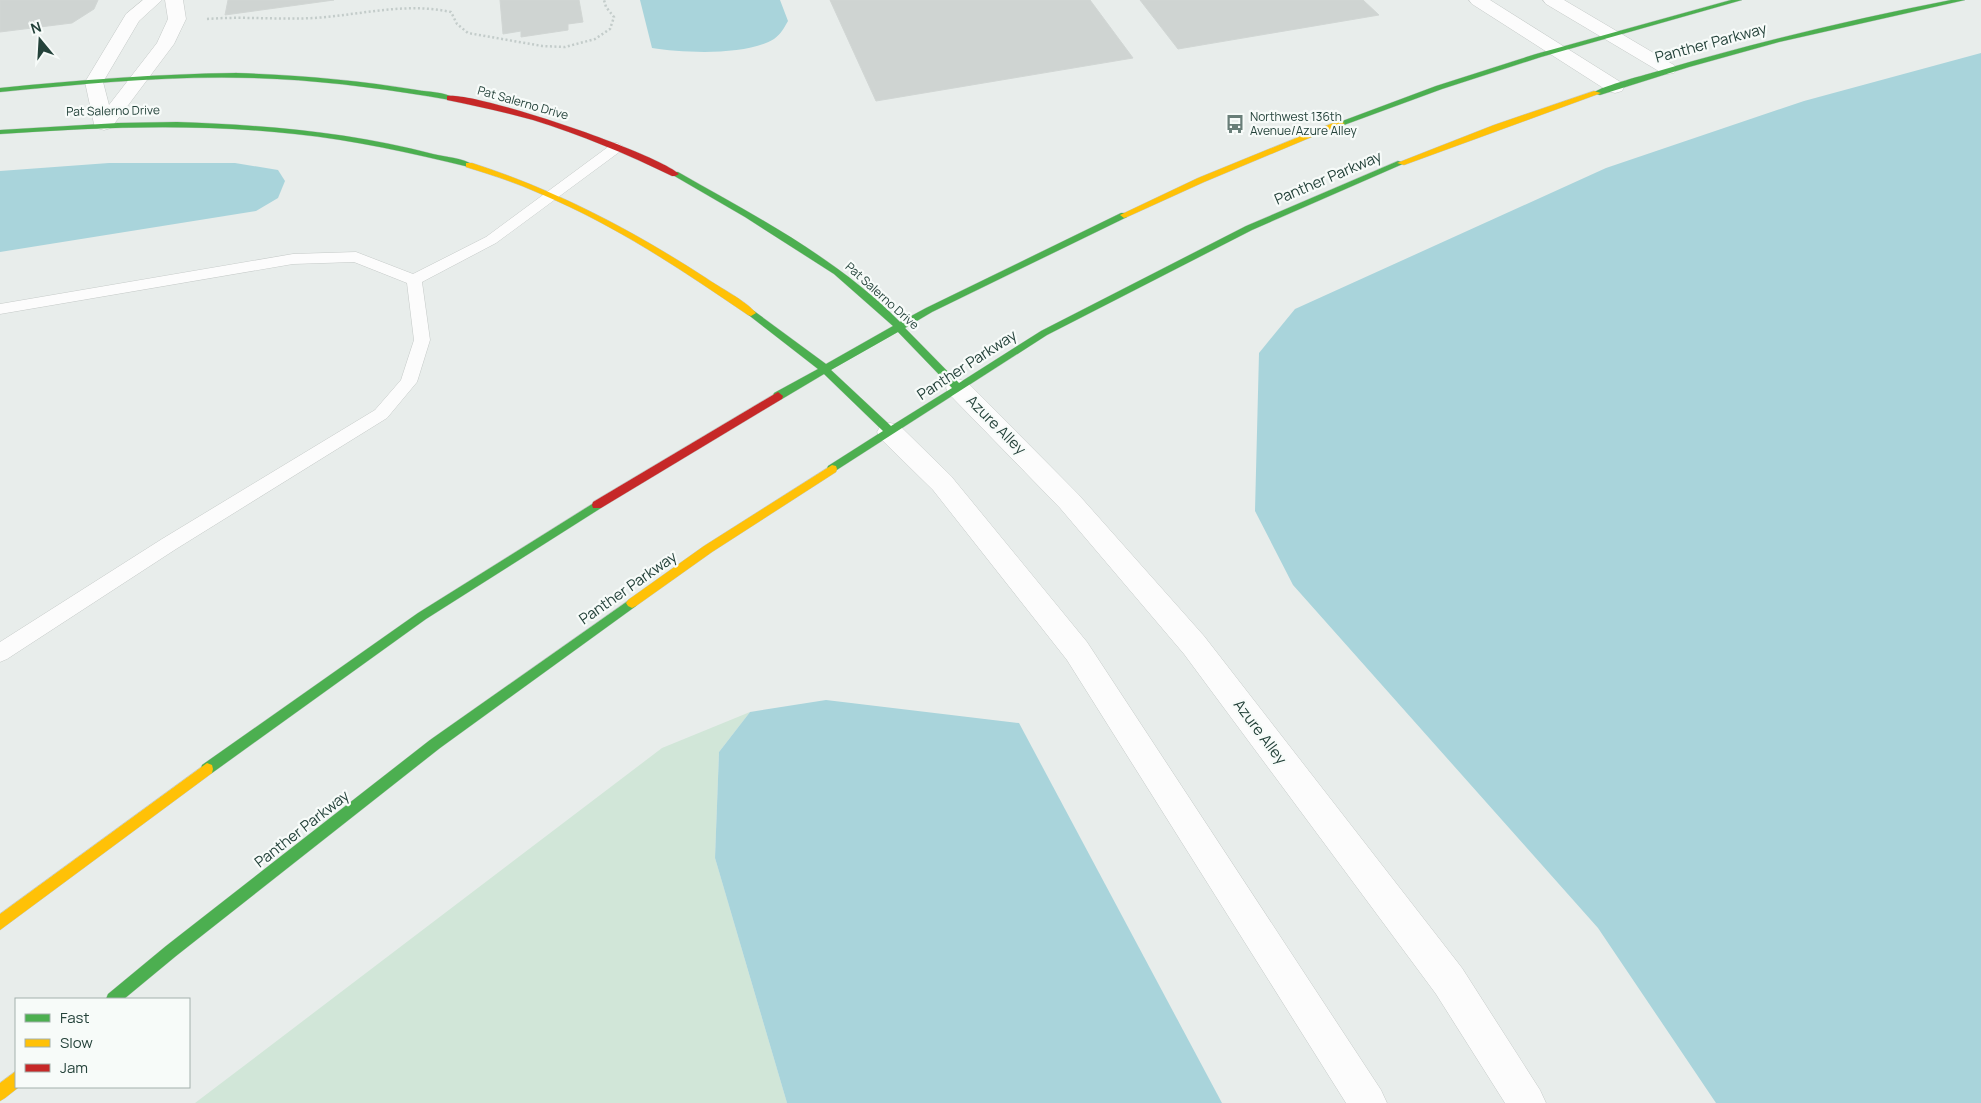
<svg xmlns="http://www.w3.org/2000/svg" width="1981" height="1103" viewBox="0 0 1981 1103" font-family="Manrope,sans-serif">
	<rect width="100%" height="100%" fill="#e8edeb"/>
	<path fill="#d1e6d8" d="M750,712L719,752L715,858L787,1103H195L662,748Z"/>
	<g fill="#a9d4db">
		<path d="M640,0H780L788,21C784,28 781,34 774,39C747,56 683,53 652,48Z"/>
		<path d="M1981,53V1103H1716L1598,928L1293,585L1255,511L1259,353L1295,309L1606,168L1804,101Z"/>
		<path d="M109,163H235L278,170L285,181L278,198L256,211L0,252V171Z"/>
		<path d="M826,700L1019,723L1222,1103H787L715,858L719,752L750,712Z"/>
	</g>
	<g fill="#cfd4d2" stroke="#d1d6d4">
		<path d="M0,0H98L94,9L72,23L0,32Z"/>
		<path d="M228,0H334L225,15Z"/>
		<path d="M500,0H579L583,22L568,24V30L521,37V31L503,34Z"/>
		<path d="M830,0H1090L1133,58L876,101Z"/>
		<path d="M1140,0H1363L1379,15L1178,49Z"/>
	</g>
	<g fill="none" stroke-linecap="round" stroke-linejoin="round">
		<g stroke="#c5cac8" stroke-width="1">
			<path id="lane" d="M617,143L624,147L622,150L496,243L422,282L430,340L417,382L387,418L176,549L7,659L0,662V642L162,539L375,410L401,380L414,340L407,283L354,262L293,264L0,314V304L293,254L356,252L413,274L486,237L612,144Z"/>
		</g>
		<g stroke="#c5cac8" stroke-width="1">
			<g id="street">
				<path d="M143,0H162L139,21L103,82L109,105L157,43L168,19L165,0H183L186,19L174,44L111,128L104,130L97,128L94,124L85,82L126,14Z"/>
				<path d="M1469,0H1490L1622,83L1624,87L1622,91L1615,93L1608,91L1472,4Z"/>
				<path d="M1543,0H1564L1674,65L1677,69L1674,73L1668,74L1662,73L1546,4Z"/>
				<path d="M958,379L967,382L1078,494L1204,636L1462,968L1540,1090L1546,1103H1505L1436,994L1184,654L1060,508L949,394L946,388L949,382Z"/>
				<path d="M890,423L899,425L951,476L1087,642L1381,1090L1387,1103H1346L1067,660L933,490L881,439L877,432L881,425Z"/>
			</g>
		</g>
		<g stroke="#c3cbc8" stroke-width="1">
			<g id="fast">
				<path d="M1731,0H1742L1541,57L1442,89L1344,125L1337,123L1436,86L1536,54Z"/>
				<path d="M1951,0H1965L1779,42L1689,67L1600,95L1593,93C1604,85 1646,75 1662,70C1757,42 1854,19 1951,0Z"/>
				<path d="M236,73C297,75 357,80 417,90C428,92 445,92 454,98L450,100C393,90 335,82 277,79C184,74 92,83 0,92V88C79,80 157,74 236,73Z"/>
				<path d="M177,122C264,125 349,132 433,154C445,157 464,158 473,165L469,167C411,153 354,140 295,134C196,123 98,127 0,134V130L118,123Z"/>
				<path d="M1398,161L1405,163L1252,230L1047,335L832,473L828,472L827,469L828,466L883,431L824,374L782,399H774L773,396L774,393L818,369L746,313L751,310L754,311L826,364L893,326L834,274L745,217L671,174L675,172H678C755,216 837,258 900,322L926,308L1121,213H1127V217L932,312L905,328L959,383L1041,331L1246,226ZM898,332L952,388L891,426L831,370Z"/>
				<path d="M597,501L601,502L602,505L601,508L426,619L212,773L207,775L202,773L201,769L202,765L418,613Z"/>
				<path d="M632,598L636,600L638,603L636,606L440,748L176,956L124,999H106L108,994L166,946L430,740Z"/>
			</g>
		</g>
		<g stroke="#c3cbc8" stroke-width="1">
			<g id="slow">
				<path d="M1594,91L1601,93L1404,165L1397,163L1494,125Z"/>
				<path d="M1338,121L1345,123L1204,182L1127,217L1124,218L1120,215L1198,178Z"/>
				<path d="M466,163H472C556,190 632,230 706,278C720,288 745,300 756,313L751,316L748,315C682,270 615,225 541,194C517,183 492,175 466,167Z"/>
				<path d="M832,465L836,466L837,469L836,472L712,552L636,606L632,608L628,606L626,603L628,600L704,546Z"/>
				<path d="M207,763L212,765L213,769L212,773L0,930V914Z"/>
				<path d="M16,1071V1087H19L5,1098L0,1101V1083Z"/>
			</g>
		</g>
		<g stroke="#c3cbc8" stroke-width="1">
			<g id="jam">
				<path d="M447,96C478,92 656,153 679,174L675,176H672C627,154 581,135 533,120C505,112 476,106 447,100Z"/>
				<path d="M778,392L783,396L782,399L601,508H593L592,505L593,502Z"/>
			</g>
		</g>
		<path stroke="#c3ccca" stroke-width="2.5" stroke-dasharray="2 2.5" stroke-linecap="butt" d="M207,19C243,16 278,20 314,18C361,15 404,2 451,12L457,24L468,33L542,46L565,47L595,39L610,29L614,17L606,7L604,0"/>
		<use href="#lane" fill="#fcfcfc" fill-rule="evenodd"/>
		<use href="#street" fill="#fcfcfc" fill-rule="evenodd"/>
		<use href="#fast" fill="#4caf50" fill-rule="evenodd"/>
		<use href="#slow" fill="#ffc107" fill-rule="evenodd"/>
		<use href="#jam" fill="#c62828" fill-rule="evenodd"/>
	</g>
	<defs>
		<g id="bus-bare" transform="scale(1.5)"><path d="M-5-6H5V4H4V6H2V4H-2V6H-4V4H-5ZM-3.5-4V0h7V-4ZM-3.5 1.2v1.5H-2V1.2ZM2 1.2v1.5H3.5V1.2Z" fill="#697e78" stroke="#f7fbf9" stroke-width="2.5" paint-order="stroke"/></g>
	</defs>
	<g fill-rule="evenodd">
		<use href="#bus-bare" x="1235" y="124"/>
	</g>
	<g text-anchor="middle" stroke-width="4.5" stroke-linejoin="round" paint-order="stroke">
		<g font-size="12" fill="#24423a" stroke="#f7fbf9">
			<text transform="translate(523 103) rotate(16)" y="4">Pat Salerno Drive</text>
			<text transform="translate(113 111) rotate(-1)" y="4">Pat Salerno Drive</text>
			<text transform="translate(882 296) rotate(42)" y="4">Pat Salerno Drive</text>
		</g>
		<g font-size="12" fill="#24423a" stroke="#f7fbf9" text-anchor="start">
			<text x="1250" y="121">Northwest 136th<tspan x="1250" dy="14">Avenue/Azure Alley</tspan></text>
		</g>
		<g font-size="15" fill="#24423a" stroke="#f7fbf9">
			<text transform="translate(1711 43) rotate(-15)" y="5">Panther Parkway</text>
			<text transform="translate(1328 178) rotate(-23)" y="5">Panther Parkway</text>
			<text transform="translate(967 365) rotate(-33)" y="5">Panther Parkway</text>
			<text transform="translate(996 425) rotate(45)" y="5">Azure Alley</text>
			<text transform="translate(628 588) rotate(-35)" y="5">Panther Parkway</text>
			<text transform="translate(1260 732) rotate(53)" y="5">Azure Alley</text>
			<text transform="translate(302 829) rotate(-38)" y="5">Panther Parkway</text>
		</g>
	</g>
	<rect x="15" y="998" width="175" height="90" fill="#f7fbf9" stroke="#a3b1ad"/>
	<rect x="25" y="1014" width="25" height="8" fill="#4caf50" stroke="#a3b1ad"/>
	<text x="60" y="1023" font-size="15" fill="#24423a">Fast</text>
	<rect x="25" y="1039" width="25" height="8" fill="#ffc107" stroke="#a3b1ad"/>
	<text x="60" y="1048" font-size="15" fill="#24423a">Slow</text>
	<rect x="25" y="1064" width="25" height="8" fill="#c62828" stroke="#a3b1ad"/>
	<text x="60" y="1073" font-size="15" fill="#24423a">Jam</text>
	<g transform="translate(40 40) rotate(342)" stroke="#f7fbf9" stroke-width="4" paint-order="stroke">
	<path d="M0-4L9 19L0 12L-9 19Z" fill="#24423a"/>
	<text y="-8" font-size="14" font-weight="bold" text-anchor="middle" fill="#24423a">N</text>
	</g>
</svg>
